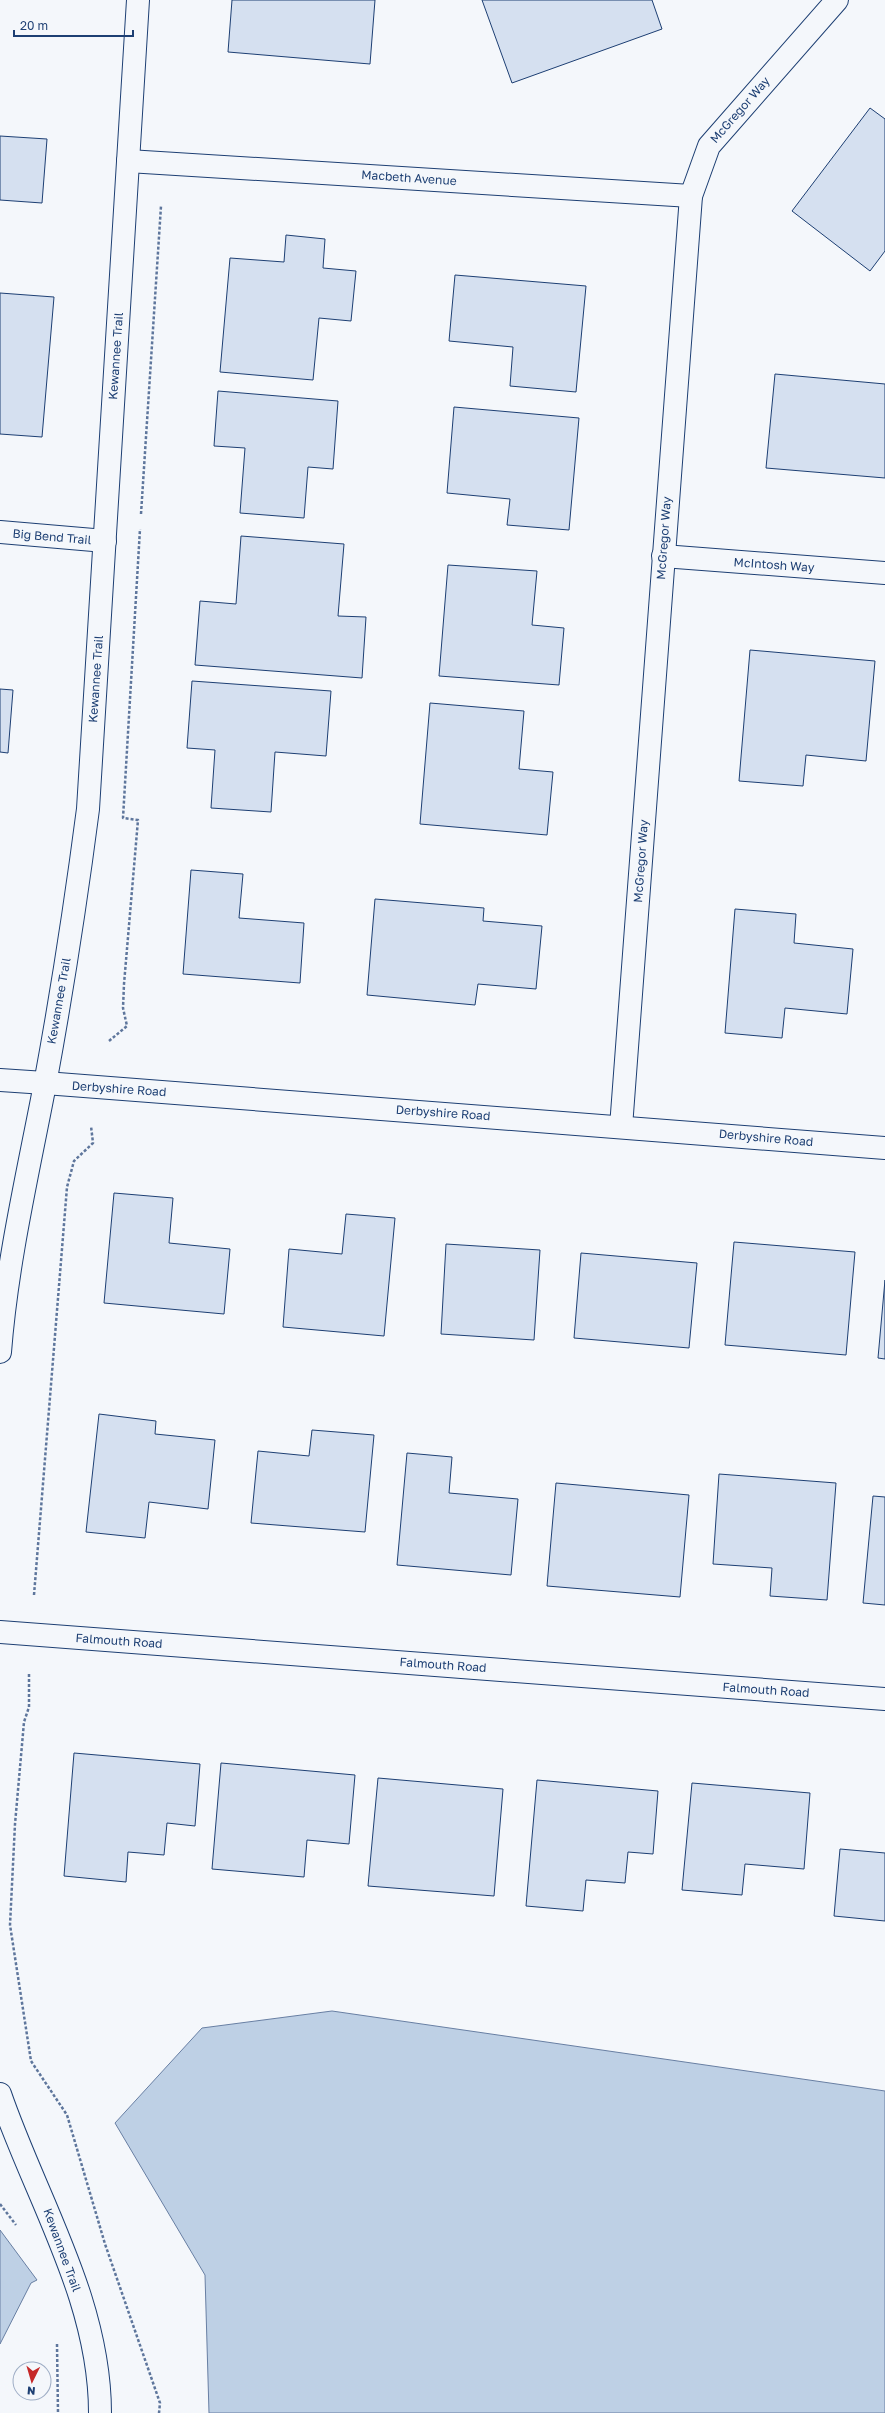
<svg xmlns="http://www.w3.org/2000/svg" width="885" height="2413" viewBox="0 0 885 2413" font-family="'Golos Text',sans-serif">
	<rect width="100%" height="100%" fill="#f4f7fb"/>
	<g fill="#bed0e5" stroke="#687fa3">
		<path d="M332,2011L885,2091V2413H209L205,2275L115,2123L202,2028Z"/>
		<path d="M0,2230L37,2280L31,2283L0,2344Z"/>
	</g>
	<g fill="#d5e0f0" stroke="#1d3f73">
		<path d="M232,0H375L370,64L228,52Z"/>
		<path d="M482,0H652L662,29L512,83Z"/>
		<path d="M870,108L885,119V251L870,271L792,211Z"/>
		<path d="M0,136L47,139L42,203L0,200Z"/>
		<path d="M286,235L325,239L323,268L356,271L351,321L319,318L313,380L220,372L230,258L284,262Z"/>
		<path d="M455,275L586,286L576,392L510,386L513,347L449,341Z"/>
		<path d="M0,293L54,297L42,437L0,434Z"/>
		<path d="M775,374L885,384V478L766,468Z"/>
		<path d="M218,391L338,401L333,469L308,467L304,518L240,513L245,448L214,446Z"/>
		<path d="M454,407L579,418L569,530L507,525L510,499L447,493Z"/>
		<path d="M241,536L344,544L338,616L366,617L362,678L195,665L200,601L236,604Z"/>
		<path d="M448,565L537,571L532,625L564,628L559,685L439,676Z"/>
		<path d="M750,650L875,661L866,761L806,755L803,786L739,781Z"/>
		<path d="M192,681L331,691L326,756L275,752L271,812L211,808L215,750L187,748Z"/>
		<path d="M0,689L13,690L8,753L0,752Z"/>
		<path d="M430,703L524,711L519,769L553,772L547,835L420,824Z"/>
		<path d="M191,870L243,874L239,918L304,923L300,983L183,974Z"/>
		<path d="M375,899L484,908L483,921L542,926L536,989L478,984L475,1005L367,995Z"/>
		<path d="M735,909L796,914L794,943L853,949L847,1014L785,1008L782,1038L725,1033Z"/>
		<path d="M114,1193L173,1198L169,1243L230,1249L224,1314L104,1303Z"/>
		<path d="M346,1214L395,1218L384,1336L283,1327L289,1249L342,1254Z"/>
		<path d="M734,1242L855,1252L846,1355L725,1345Z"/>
		<path d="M446,1244L540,1250L534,1340L441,1334Z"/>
		<path d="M581,1253L697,1263L689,1348L574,1338Z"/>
		<path d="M885,1280V1359L878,1358Z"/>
		<path d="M99,1414L156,1421L155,1434L215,1440L208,1509L149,1502L145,1538L86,1532Z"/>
		<path d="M312,1430L374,1435L365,1532L251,1523L258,1451L309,1456Z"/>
		<path d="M407,1453L452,1457L449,1493L518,1499L511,1575L397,1565Z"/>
		<path d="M719,1474L836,1483L827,1600L770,1596L772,1568L713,1564Z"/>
		<path d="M556,1483L689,1495L680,1597L547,1586Z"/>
		<path d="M873,1496L885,1497V1605L863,1603Z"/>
		<path d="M74,1753L200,1764L195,1826L167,1823L164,1855L128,1852L126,1882L64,1876Z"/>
		<path d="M221,1763L355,1775L349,1844L307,1840L304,1877L212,1869Z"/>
		<path d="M378,1778L503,1789L494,1896L368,1886Z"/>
		<path d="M537,1780L658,1791L653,1854L628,1852L625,1883L586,1880L583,1911L526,1906Z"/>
		<path d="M692,1783L810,1793L804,1869L745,1864L742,1895L682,1890Z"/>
		<path d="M840,1849L885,1853V1921L834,1916Z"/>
	</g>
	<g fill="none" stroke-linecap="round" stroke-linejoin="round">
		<g stroke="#1d3f73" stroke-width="24">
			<g id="minor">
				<path d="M128,161L691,196"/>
				<path d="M0,532L105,541"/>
				<path d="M663,556L885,573"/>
				<path d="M0,1080L45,1083"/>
				<path d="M621,1127L691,196L709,146L837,0"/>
				<path d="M0,1632L885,1699"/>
			</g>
		</g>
		<g stroke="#1d3f73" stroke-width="24">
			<g id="tertiary">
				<path d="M45,1083L885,1148"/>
				<path d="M0,1352C7,1262 28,1173 45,1084C62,992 76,901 88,809L138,0"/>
				<path d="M0,2094C36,2199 100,2299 100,2413"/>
			</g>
		</g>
		<g stroke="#5e769c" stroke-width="2.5" stroke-dasharray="3 2" stroke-linecap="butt">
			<path d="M141,514L161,206"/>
			<path d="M109,1041L127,1026L123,1008L124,984L138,820L123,818L140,529"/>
			<path d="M34,1595L67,1187L74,1161L93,1143L91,1126"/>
			<path d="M29,1674V1707L24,1722L15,1824L10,1925L31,2061L67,2115L105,2244L160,2403L159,2413"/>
			<path d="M0,2204L16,2225"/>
			<path d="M57,2344L58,2413"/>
		</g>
		<use href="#minor" stroke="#f4f7fb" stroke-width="22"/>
		<use href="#tertiary" stroke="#f4f7fb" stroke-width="22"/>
	</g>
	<g text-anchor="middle" stroke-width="3" stroke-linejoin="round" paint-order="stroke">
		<g font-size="12" fill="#1d3f73" stroke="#f4f7fb">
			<text transform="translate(740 110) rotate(-49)" y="4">McGregor Way</text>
			<text transform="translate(409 178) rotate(4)" y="4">Macbeth Avenue</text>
			<text transform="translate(116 356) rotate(-86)" y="4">Kewannee Trail</text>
			<text transform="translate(52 537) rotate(5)" y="4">Big Bend Trail</text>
			<text transform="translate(664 538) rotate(-86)" y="4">McGregor Way</text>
			<text transform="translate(774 565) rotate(4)" y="4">McIntosh Way</text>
			<text transform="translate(96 679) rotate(-86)" y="4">Kewannee Trail</text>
			<text transform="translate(641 861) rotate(-86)" y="4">McGregor Way</text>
			<text transform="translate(59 1001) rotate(-80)" y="4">Kewannee Trail</text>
			<text transform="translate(119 1089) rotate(4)" y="4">Derbyshire Road</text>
			<text transform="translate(443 1113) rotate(4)" y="4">Derbyshire Road</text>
			<text transform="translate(766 1138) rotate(5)" y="4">Derbyshire Road</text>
			<text transform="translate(119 1641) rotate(4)" y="4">Falmouth Road</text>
			<text transform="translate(443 1665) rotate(4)" y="4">Falmouth Road</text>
			<text transform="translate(766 1690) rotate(4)" y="4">Falmouth Road</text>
			<text transform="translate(62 2250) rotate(70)" y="4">Kewannee Trail</text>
		</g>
	</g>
	<g transform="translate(32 2381) rotate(185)"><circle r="19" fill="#f4f7fb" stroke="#9eadc5"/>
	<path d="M0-3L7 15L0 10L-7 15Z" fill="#c62828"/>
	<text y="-6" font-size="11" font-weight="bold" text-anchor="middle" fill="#1d3f73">N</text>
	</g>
	<path d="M14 30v6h119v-6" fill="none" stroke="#1d3f73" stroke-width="2"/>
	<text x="20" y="30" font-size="12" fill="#1d3f73" stroke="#f4f7fb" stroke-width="3" paint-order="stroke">20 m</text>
</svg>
